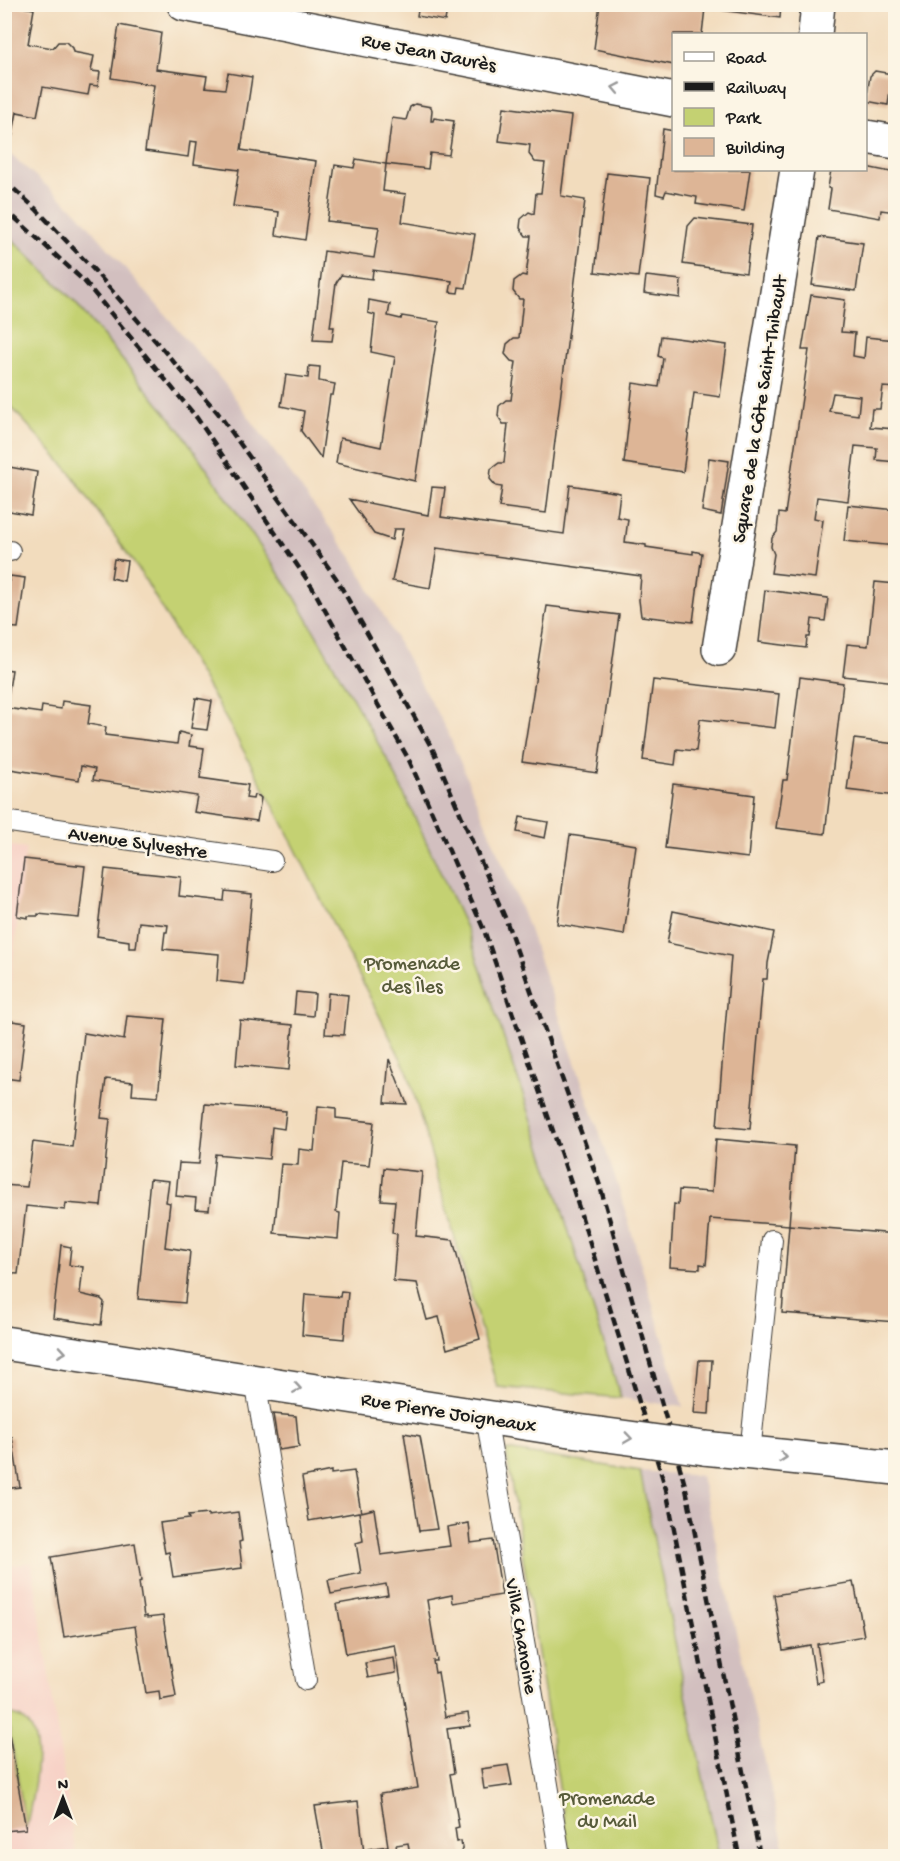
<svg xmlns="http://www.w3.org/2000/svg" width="900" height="1861" viewBox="0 0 900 1861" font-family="'Gochi Hand',sans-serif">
	<rect width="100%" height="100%" fill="#fcf5e5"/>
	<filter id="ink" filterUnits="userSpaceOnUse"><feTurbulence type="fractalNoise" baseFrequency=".0167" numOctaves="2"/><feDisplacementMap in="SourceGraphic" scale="12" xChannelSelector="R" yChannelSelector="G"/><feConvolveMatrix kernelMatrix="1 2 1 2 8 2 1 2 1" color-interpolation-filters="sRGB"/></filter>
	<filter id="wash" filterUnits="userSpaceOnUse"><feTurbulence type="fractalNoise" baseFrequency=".008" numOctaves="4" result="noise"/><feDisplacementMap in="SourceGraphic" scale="24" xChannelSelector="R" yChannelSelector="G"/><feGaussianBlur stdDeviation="1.35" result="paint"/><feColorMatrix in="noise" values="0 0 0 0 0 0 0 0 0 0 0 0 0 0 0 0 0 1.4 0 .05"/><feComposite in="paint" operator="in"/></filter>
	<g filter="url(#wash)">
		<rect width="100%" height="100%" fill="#f2dcbd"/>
		<g fill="#f7d1c6">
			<path d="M5,845L26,848L5,1028Z"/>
			<path d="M32,1562L76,1856H5V1567Z"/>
		</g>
		<g fill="#d2bfbf">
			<path d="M4,149L77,212L224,383L352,558L449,735L525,918L617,1183L683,1407L621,1398L558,1197L468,932L391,766L293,594L180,430L74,301L5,232Z"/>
			<path d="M640,1471L701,1476L786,1856H719Z"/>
		</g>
		<g fill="#c4d172" stroke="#707647" stroke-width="1.5">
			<path d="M5,232L74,301L180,430L293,594L391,766L468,932L558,1197L621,1398L497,1387L408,1073L279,816L229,724L143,576L70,472L5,400Z"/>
			<path d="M506,1450L640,1471L719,1856H570Z"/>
			<path d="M7,1715C56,1715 31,1800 26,1829Z"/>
		</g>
		<g id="blocks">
			<g fill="#ddb596" fill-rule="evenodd">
				<path d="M4,4L34,9L28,44L53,48L58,42H66L72,48L73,52L94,56L91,71L100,72L98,86L90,85L88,95L43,87L37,116L17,112L12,138L4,131Z"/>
				<path d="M419,4H448L445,21L417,16Z"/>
				<path d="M600,4H657L658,7L677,10L678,5L696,8L697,4H781L780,18L705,8L702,34H674V65L594,49Z"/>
				<path d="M119,25L161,33L156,69L207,76L205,87L225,89L228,73L252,77L241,150L316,161L305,240L276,235L279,212L233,206L239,170L194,164L197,142L190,141L188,157L145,151L154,85L111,78Z"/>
				<path d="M875,71L892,74L888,105L866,101L870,76Z"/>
				<path d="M415,104L431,107L432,110L431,121H433L434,118L454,121L449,155L430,153L428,169L386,164L392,118L406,120L410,107Z"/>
				<path d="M504,107L571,116L561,196L585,200L546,513L499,507L502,487L496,486L490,479L491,469L499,463H504L508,424H503L498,416L499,406L506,400H511L516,362L511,361L505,354L507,344L514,338H519L523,299H519L513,291L514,281L522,275L526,276L531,236H526L520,228L521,219L529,212L534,214L536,193H541L545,163L535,162L529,154L530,145L499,141Z"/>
				<path d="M663,129L674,131V170H750L744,211L696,204L697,197L666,191L664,196L656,194Z"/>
				<path d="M356,159L386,164L383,191L406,194L402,222L475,234L466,288L459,287L458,293L450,292L452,281L373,270L372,279L341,275L336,283L330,327H334L332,341L313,340L324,251L374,258L379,227L327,221L335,165L354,168Z"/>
				<path d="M866,167L896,173V212L881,210L880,218L828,209L831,189L828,188L831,170H866Z"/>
				<path d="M607,173L650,178L638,277L595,272Z"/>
				<path d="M695,218L752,225L746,273L683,264L688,226Z"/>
				<path d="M819,237L863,243L856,291L812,285Z"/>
				<path d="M646,276L681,280L680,298L644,293Z"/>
				<path d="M811,295L845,300L841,332L855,333L853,356L864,358L866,337L896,340V388L883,387L880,409H872L870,427L896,429V462L876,460L877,448L855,446L848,501L817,497L814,518L823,520L815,578L771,573L774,554L771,547L772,538L777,532L779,513L785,514L809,350H802ZM833,393L860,396L858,415L829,411Z"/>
				<path d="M369,300L390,304L388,316L401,319L402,316L439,322L415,481L336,463L340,438L381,447L395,357L371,352L375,315L368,313Z"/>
				<path d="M661,336L727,345L720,397L694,393L683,472L624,463L633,383L659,387L663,358L658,356Z"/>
				<path d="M309,366L320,367L319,381L335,384L333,395H330L321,458L301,431L304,411L281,406L286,375L308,378Z"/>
				<path d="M709,458L729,461L721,515L702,511Z"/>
				<path d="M4,466L37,472L31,515L4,510Z"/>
				<path d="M570,485L620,493L617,517L628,519L625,542L646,545V547L693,554V551L702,553L693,622L641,616L639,600L641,576L437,548L430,588L392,581L403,529H394L392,540L374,534L349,499L428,515L432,487L445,488L441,517L564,534Z"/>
				<path d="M848,505L896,510V546L844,541Z"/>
				<path d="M114,559L127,561L124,581L111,578Z"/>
				<path d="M10,576L25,578L18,628L4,627V580L9,581Z"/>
				<path d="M875,582L896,584V682L843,676L847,644L868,646Z"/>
				<path d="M765,590L828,598L825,621L812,619L810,637H807L806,648L759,642Z"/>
				<path d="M547,606L619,615L597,773L522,762Z"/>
				<path d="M4,669L12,670L6,708L41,713L42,706L61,709L62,701L91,705L88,724L106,727L105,735L177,744L179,732L191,735L189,746L204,748L200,778L248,785L246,798L253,799L254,795L259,796L261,798L257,821L194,812L197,796L93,780L95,769L81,766L79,780L4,768Z"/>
				<path d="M800,677L843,683L825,834L776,828L783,780H787Z"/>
				<path d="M653,680L779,694L775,728L700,719L696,751L677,749L675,765L643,760Z"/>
				<path d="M196,698L212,701L207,730L191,728Z"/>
				<path d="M854,739L896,744V796L847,790Z"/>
				<path d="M673,784L754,795L748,858L665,848Z"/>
				<path d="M520,817L548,822L545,838L517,832Z"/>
				<path d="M570,835L636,845L624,935L557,924Z"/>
				<path d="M24,859L85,866L79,918L38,914V916H28V918L17,916Z"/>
				<path d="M105,869L181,877L179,896L224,901L225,891L252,894L244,984L217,981L219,954L163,949L165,932H167L168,925L139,922L136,948H129V941L97,936Z"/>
				<path d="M673,911L774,932L768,963L767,979H763L750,1129L717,1126L731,956L667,943Z"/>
				<path d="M296,992L315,994L313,1016L294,1014Z"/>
				<path d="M328,993L348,995L344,1035L325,1034Z"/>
				<path d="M127,1016L166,1019L158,1097L132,1095L133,1082L106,1079L101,1118L110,1119L101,1206L66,1203L65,1210L26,1206L18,1274L4,1273V1185L27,1187L33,1142L72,1147L84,1033L124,1040Z"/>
				<path d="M5,1020L26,1023L19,1080L4,1078Z"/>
				<path d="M240,1020L293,1025L289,1070L236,1065Z"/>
				<path d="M389,1059L407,1104L385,1103Z"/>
				<path d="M205,1104L286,1111L284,1129L272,1127L269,1159L215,1154L209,1210L195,1209L196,1198L176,1196L179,1163L199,1164Z"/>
				<path d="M318,1106L336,1108V1118L374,1122L369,1165L341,1163L336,1212L340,1213L338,1239L274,1233L281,1164L298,1165L299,1149L314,1151Z"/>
				<path d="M716,1139L795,1146L789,1225L710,1219L706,1265L700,1264V1269L670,1267L674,1204L678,1205L679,1190L712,1192Z"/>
				<path d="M384,1168L422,1172L416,1236L453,1240L480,1339L447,1349L439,1317L427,1320L417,1283L393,1281L397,1234L392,1233L395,1201L381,1200Z"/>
				<path d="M150,1179L169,1181L166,1202L170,1203L165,1247L190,1251L185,1303L138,1299Z"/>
				<path d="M789,1225L896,1234V1322L782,1313Z"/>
				<path d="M61,1245L71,1247L69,1265L83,1267L80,1294L101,1299L104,1302L101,1325L53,1318Z"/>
				<path d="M341,1291L348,1292L344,1339L302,1335L305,1294L340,1297Z"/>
				<path d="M699,1360H712L709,1414L694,1413Z"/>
				<path d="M273,1414L296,1416L299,1447L279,1450Z"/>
				<path d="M404,1433L420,1436L437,1529L419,1531Z"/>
				<path d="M12,1437L20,1487L4,1489V1439Z"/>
				<path d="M331,1471V1474L354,1471L361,1512L374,1509L381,1555L450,1546L447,1527L469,1523L471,1543L493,1540L502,1595L453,1603L452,1595L427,1600L437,1661H433L435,1673L438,1672L445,1717L468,1713L470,1726L447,1729L454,1773L450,1774L459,1827L455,1828L457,1842L461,1841L463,1856H410L408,1843L396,1845L398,1856H324L315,1806L358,1801L364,1853L368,1849L388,1846L380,1794L418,1788L395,1645L346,1654L337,1604L388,1595L386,1584L331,1594L328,1580L361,1573L356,1543L363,1541L359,1512L309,1521L302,1477Z"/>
				<path d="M238,1512L242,1541L239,1542L242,1568L173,1577L169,1552L165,1553L160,1523L189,1519L188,1516L208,1514V1516Z"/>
				<path d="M135,1543L141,1581L139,1582L144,1617L147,1616V1618L163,1616L176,1697L160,1700L159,1691L146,1693L135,1626L64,1637L51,1557Z"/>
				<path d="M853,1582L854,1587H855L864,1636L817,1644L823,1681L816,1683L810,1645L783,1650L774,1595Z"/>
				<path d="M394,1658L396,1673L368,1678L365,1663Z"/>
				<path d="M4,1706L26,1829L4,1831Z"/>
				<path d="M508,1765L512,1785L484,1789L481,1769Z"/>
			</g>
		</g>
	</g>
	<g filter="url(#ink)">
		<use href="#blocks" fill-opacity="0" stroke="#3c3934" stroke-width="1.5"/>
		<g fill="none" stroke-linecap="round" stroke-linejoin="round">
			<g stroke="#3c3934" stroke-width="22">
				<g id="service">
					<path d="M4,551H10"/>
					<path d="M4,821L272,861"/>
					<path d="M255,1381L306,1680"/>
					<path d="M486,1416L560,1856"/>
					<path d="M750,1453L772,1240"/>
				</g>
			</g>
			<g stroke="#3c3934" stroke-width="36">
				<g id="minor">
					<path d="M184,4L674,100"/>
					<path d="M815,34L818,4"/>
					<path d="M866,137L896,142"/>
					<path d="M719,649L797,170"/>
				</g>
			</g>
			<g stroke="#3c3934" stroke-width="36">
				<g id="tertiary">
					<path d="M4,1343L570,1430"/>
					<path d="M704,1448L896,1468"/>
				</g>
			</g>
			<use href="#service" stroke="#fff" stroke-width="20"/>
			<use href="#minor" stroke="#fff" stroke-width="33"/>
			<use href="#tertiary" stroke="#fff" stroke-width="33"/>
			<g stroke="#1c1c1c" stroke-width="4.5" stroke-dasharray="9 4.5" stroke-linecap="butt">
				<path d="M4,180L36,209L94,270L218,413L336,578L433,750L506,920L600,1186L686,1489L760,1856"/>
				<path d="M4,208L85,282L197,418L312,587L409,760L484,930L574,1192L666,1489L739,1856"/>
			</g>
			<g stroke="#3c3934" stroke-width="36" stroke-linecap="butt">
				<path id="tertiary-bridge" d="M570,1430L704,1448"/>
			</g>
			<use href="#tertiary-bridge" stroke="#fff" stroke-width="33"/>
		</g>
		<defs><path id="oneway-chevron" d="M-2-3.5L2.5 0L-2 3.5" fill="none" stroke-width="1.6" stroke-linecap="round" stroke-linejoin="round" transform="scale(1.5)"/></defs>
		<g stroke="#999">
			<use href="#oneway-chevron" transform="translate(616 88) rotate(-169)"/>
			<use href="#oneway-chevron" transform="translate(62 1352) rotate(9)"/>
			<use href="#oneway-chevron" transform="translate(297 1388) rotate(9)"/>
			<use href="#oneway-chevron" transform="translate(628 1438) rotate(8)"/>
			<use href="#oneway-chevron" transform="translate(783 1457) rotate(6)"/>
		</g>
	</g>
	<g text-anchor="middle" stroke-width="5" stroke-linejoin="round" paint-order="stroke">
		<g font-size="20" fill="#1c1c1c" stroke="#fcf5e5">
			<text transform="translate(429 51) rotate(11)" y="7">Rue Jean Jaurès</text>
			<text transform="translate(758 409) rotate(-81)" y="7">Square de la Côte Saint-Thibault</text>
			<text transform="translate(138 841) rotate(8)" y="7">Avenue Sylvestre</text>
			<text transform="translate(449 1411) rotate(9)" y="7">Rue Pierre Joigneaux</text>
			<text transform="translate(523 1636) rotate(80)" y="7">Villa Chanoine</text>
		</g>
		<g font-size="20" fill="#575b3a" stroke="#fcf5e5">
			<text x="412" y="969">Promenade<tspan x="412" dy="23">des Îles</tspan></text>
			<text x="607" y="1804">Promenade<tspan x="607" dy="23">du Mail</tspan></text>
		</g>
	</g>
	<rect width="900" height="1861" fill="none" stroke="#fcf5e5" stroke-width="24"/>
	<rect x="672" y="33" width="195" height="138" fill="#fcf5e5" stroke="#a29e95" stroke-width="1.5"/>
	<rect x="684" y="52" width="30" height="9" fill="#ffffff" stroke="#a29e95" stroke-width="1.5"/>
	<text x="726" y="63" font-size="18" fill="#1c1c1c">Road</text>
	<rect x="684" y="82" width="30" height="9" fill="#1c1c1c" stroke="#a29e95" stroke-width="1.5"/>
	<text x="726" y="93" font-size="18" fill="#1c1c1c">Railway</text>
	<rect x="684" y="108" width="30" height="18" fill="#c4d172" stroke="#a29e95" stroke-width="1.5"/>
	<text x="726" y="123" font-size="18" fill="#1c1c1c">Park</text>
	<rect x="684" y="138" width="30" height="18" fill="#ddb596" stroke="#a29e95" stroke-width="1.5"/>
	<text x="726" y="153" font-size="18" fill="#1c1c1c">Building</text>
	<g transform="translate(63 1798)" stroke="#fcf5e5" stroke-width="4.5" paint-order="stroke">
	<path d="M0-4.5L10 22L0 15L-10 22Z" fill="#1c1c1c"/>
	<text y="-9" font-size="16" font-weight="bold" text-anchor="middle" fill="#1c1c1c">N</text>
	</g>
</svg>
